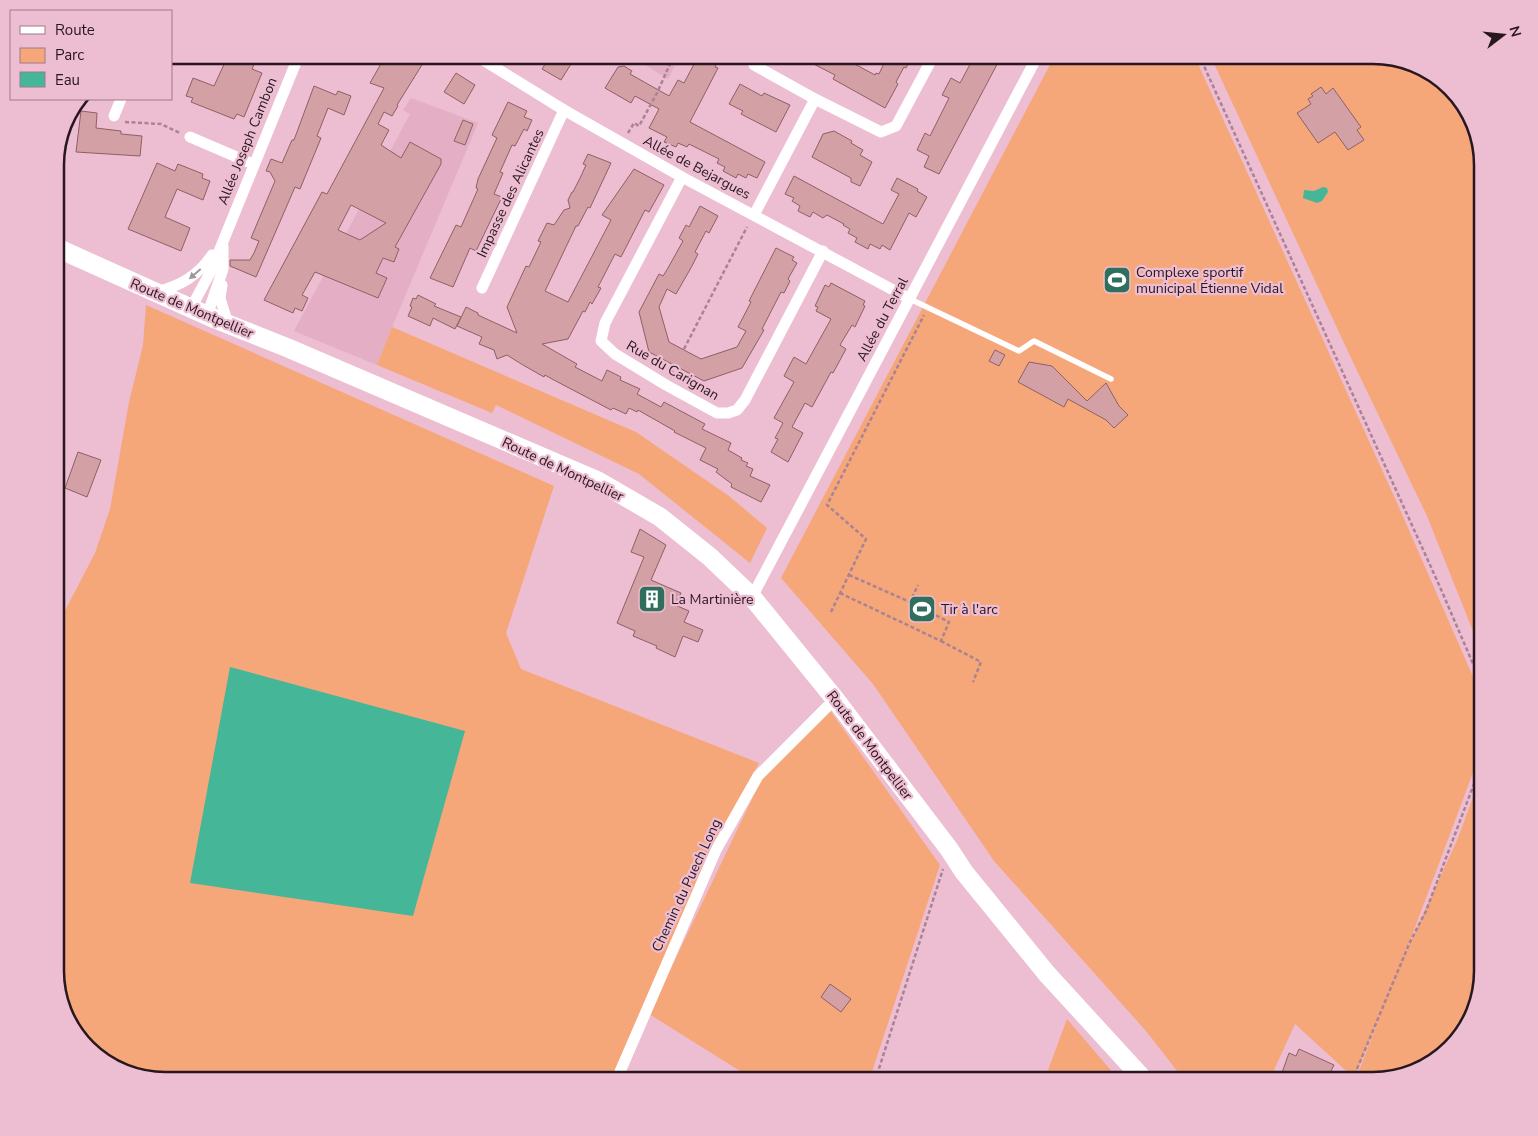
<svg xmlns="http://www.w3.org/2000/svg" width="1538" height="1136" viewBox="0 0 1538 1136" font-family="'Nunito Sans',sans-serif">
	<rect width="100%" height="100%" fill="#edbdd1"/>
	<g fill="#e4aec5">
		<path d="M629,55H680L668,79Z"/>
		<path d="M411,98L478,123L392,327L377,365L294,331L410,114L403,110Z"/>
	</g>
	<g fill="#f6a779">
		<path d="M1055,55H1194L1398,505L1478,688L1483,702V746L1405,954L1458,838L1483,770V972L1461,1038L1422,1070L1373,1081H1355L1383,1009L1354,1078L1295,1024L1269,1081H1185L1146,1031L994,861L873,684L781,578Z"/>
		<path d="M1210,55H1374L1440,77L1472,116L1483,164V656L1427,516L1351,358Z"/>
		<path d="M146,305L554,486L506,633L521,669L759,763L712,847L610,1081H164L98,1059L70,1026L55,978V630L95,553L110,509L129,402L143,345Z"/>
		<path d="M392,327L636,432L729,496L767,528L750,563L639,474L496,405L492,413L377,365Z"/>
		<path d="M829,709L940,865L869,1081H756L649,1014L762,778Z"/>
		<path d="M1067,1019L1120,1081H1044Z"/>
	</g>
	<g fill="#45b697">
		<path d="M1323,187L1327,188L1328,192L1322,201L1317,203L1303,198L1304,190L1314,191Z"/>
		<path d="M230,667L465,731L413,916L190,883Z"/>
	</g>
	<g fill="#d3a0a6" stroke="#8e6065" fill-rule="evenodd">
		<path d="M235,55H258L252,69L262,73L244,117L237,114L234,119L191,102L193,98L186,96L193,78L214,86L227,58L233,60Z"/>
		<path d="M386,55H416L425,60L397,105L398,106L392,116L384,112L378,124L389,130L381,145L401,158L410,142L441,159V164L395,247L399,249L394,262L383,258L376,273L387,278L378,298L315,272L302,295L308,298L302,311L295,308L293,313L264,300L322,192L327,194L384,88L370,83ZM351,205L386,223L360,240L338,230Z"/>
		<path d="M551,55H556L571,64L561,80L542,69Z"/>
		<path d="M699,55H721L715,67L718,68L690,122L765,162L757,178L748,174L746,178L738,174L736,178L723,171L725,167L717,163L719,159L689,144L687,147L678,143L676,147L664,142L667,137L649,128L659,109L635,96L631,103L605,88L618,67L624,66L632,71L630,74L669,96L678,80L684,83Z"/>
		<path d="M796,55H838L875,75L876,73L879,74L885,61L875,58V55H913L906,68L904,67L896,82L898,84L885,108L833,79L835,75Z"/>
		<path d="M975,55H1002L939,174L924,167L929,156L917,150L925,133L930,136L949,98L942,95L951,78L960,83Z"/>
		<path d="M456,73L475,85L464,104L444,92Z"/>
		<path d="M740,84L762,96L764,93L790,105L776,132L741,114L743,111L729,104Z"/>
		<path d="M314,86L336,95L338,91L351,96L344,115L328,108L317,136L321,138L300,189L295,187L256,277L230,266V260H250L254,253L259,241L251,238L275,181L270,172L266,171L271,159L282,163L292,140H294Z"/>
		<path d="M1321,87L1326,94L1333,88L1361,127L1357,130L1364,140L1348,150L1335,132L1318,143L1297,113L1311,104L1308,99L1313,96L1311,94Z"/>
		<path d="M508,102L527,111L524,117L532,120L527,131L524,129L515,146L512,145L500,172L503,173L494,194L502,197L476,251L470,248L453,287L430,278L456,225L461,227L478,189L476,188L478,179L497,138L492,135Z"/>
		<path d="M81,111L97,113L96,128L121,131V134L142,136L140,156L76,152Z"/>
		<path d="M463,120L473,124L465,145L454,141Z"/>
		<path d="M834,131L852,141L851,143L863,150L860,155L872,162L860,186L851,182V178L812,157L823,134Z"/>
		<path d="M588,154L611,163L590,208L588,207L578,226H576L545,291L568,302L611,220L602,215L634,169L664,185L649,212L645,210L621,257L615,254L598,287L601,288L592,304L590,302L585,312L583,311L568,339L542,344L577,364L575,367L602,381L607,370L621,377L620,380L640,389L637,394L661,407L664,402L705,424L702,429L731,443L728,450L742,458L741,460L748,463L746,466L753,469L750,476L770,485L761,502L731,487L732,484L716,472L718,469L700,460L706,448L674,432L675,431L638,410L637,412L629,408L626,414L613,408L611,410L552,379L545,375L544,377L523,365L507,355L497,359L494,350L479,344L482,337L457,326L466,307L478,313V315L517,333L507,307L526,266L529,267L541,242L538,241L547,223L554,225L564,210L570,208L568,200L572,192H573L581,176L586,165L583,164Z"/>
		<path d="M157,163L175,171L178,164L203,174L202,178L210,181L203,200L177,189L165,217L190,228L181,251L128,229Z"/>
		<path d="M794,176L883,224L899,194L891,190L897,178L918,189L917,191L927,197L916,217L909,213L890,250L882,245L880,249L870,244L868,249L855,242L857,238L848,233L850,229L843,225L844,224L827,215L823,218L813,212L810,217L798,211L800,206L792,201L794,198L785,194Z"/>
		<path d="M700,206L718,216L709,233L706,231L695,252L698,254L692,266L676,294L667,289L659,307L669,342L701,359L737,347L746,331L738,327L751,302L749,301L776,248L794,257L792,260L797,263L788,279L790,281L784,293L781,292L762,329L764,330L742,368L704,381L649,352L639,312L659,274L663,276L668,268L683,241L679,238L686,225L689,227Z"/>
		<path d="M831,283L865,301L863,305L865,306L855,327L852,325L840,345L846,349L833,373L831,372L812,407L805,403L792,427L803,433L788,462L771,452L778,439L775,438L783,423L774,418L794,382L784,376L794,357L806,364L831,319L816,311L818,307L815,306L825,285L829,287Z"/>
		<path d="M418,295L436,304L434,306L461,317L455,329L433,318L430,326L408,316L412,307L410,306L413,298L416,299Z"/>
		<path d="M995,350L1005,355L999,366L989,361Z"/>
		<path d="M1029,362L1052,366L1087,401L1106,383L1119,406L1128,415L1114,428L1106,420L1068,399L1064,407L1018,382Z"/>
		<path d="M78,452L101,460L87,497L65,488Z"/>
		<path d="M640,529L666,545L651,580L681,593L675,605L689,611L684,622L703,630L698,642L683,636L675,657L656,648L657,646L633,636L635,631L617,623L644,557L631,552Z"/>
		<path d="M830,984L851,999L841,1012L821,997Z"/>
		<path d="M1299,1049L1334,1065L1326,1081H1279L1289,1053L1296,1056Z"/>
	</g>
	<g fill="none" stroke-linecap="round" stroke-linejoin="round">
		<g stroke="#a98393" stroke-width="2.5" stroke-dasharray="4 2.5" stroke-linecap="butt">
			<path d="M1199,55L1440,587L1483,687"/>
			<path d="M1423,72L1447,86"/>
			<path d="M125,122L161,124L180,133"/>
			<path d="M628,133L634,123L639,126L657,93L674,55"/>
			<path d="M684,349L747,227"/>
			<path d="M671,374L676,365"/>
			<path d="M849,575L910,602L918,585"/>
			<path d="M840,593L941,641L949,622L910,602"/>
			<path d="M831,612L866,539L827,505L924,315"/>
			<path d="M941,641L981,662L973,682"/>
			<path d="M875,1081L943,869"/>
			<path d="M1352,1081L1410,942L1426,911L1483,760"/>
		</g>
		<path stroke="#fff" stroke-width="5.5" d="M910,299L1019,351L1034,341L1111,379"/>
		<g stroke="#fff" stroke-width="11">
			<path d="M475,55L564,110L682,177L910,299"/>
			<path d="M751,55L754,65L815,99L881,132L896,126L934,55"/>
			<path d="M114,116L121,99"/>
			<path d="M190,137L253,164"/>
			<path d="M682,177L605,323L601,341L615,354L666,385L717,413H728L737,410L745,400L823,251"/>
			<path d="M754,215L815,99"/>
			<path d="M222,285L220,298L228,324"/>
			<path d="M482,288L564,110"/>
			<path d="M156,292C180,286 198,276 212,255"/>
			<path d="M191,308L211,271L299,55"/>
			<path d="M207,316L223,269V246"/>
			<path d="M752,597L1038,55"/>
			<path d="M616,1081L716,850L758,776L835,699"/>
		</g>
		<path stroke="#fff" stroke-width="19" d="M55,247L215,319L288,348L598,481L660,517L710,557L752,597L835,699L949,849L964,872L1047,974L1145,1081"/>
	</g>
	<defs><path id="oneway-solid" d="M-6-.8H1V-3.2L6.5 0L1 3.2V.8H-6Z" transform="scale(1.25)"/></defs>
	<use fill="#9e979a" href="#oneway-solid" transform="translate(195 274) rotate(139)"/>
	<defs>
		<g id="stadium-square" transform="scale(1.4375)"><rect x="-9" y="-9" width="18" height="18" rx="4" fill="#306f5c" stroke="#edbdd1"/><path d="M0-5a6.5 5 0 1 0 0 10a6.5 5 0 1 0 0-10ZM-3.5-1.8h7v3.6h-7Z" fill="#fff"/></g>
		<g id="building-square" transform="scale(1.4375)"><rect x="-9" y="-9" width="18" height="18" rx="4" fill="#306f5c" stroke="#edbdd1"/><path d="M-4-6H4V6H1V3H-1V6H-4ZM-2.5-4.3h1.7v1.8h-1.7ZM.8-4.3h1.7v1.8H.8ZM-2.5-1h1.7V.8h-1.7ZM.8-1h1.7V.8H.8Z" fill="#fff"/></g>
	</defs>
	<g fill-rule="evenodd">
		<use href="#stadium-square" x="1117" y="280"/>
		<use href="#building-square" x="652" y="599"/>
		<use href="#stadium-square" x="922" y="609"/>
	</g>
	<g text-anchor="middle" stroke-width="4.5" stroke-linejoin="round" paint-order="stroke">
		<g font-size="14" fill="#28171f" stroke="#edbdd1">
			<text transform="translate(247 141) rotate(-68)" y="5">Allée Joseph Cambon</text>
			<text transform="translate(697 167) rotate(28)" y="5">Allée de Bejargues</text>
			<text transform="translate(510 193) rotate(-65)" y="5">Impasse des Alicantes</text>
			<text transform="translate(192 308) rotate(23)" y="5">Route de Montpellier</text>
			<text transform="translate(882 319) rotate(-62)" y="5">Allée du Terral</text>
			<text transform="translate(673 370) rotate(30)" y="5">Rue du Carignan</text>
			<text transform="translate(563 469) rotate(25)" y="5">Route de Montpellier</text>
			<text transform="translate(870 745) rotate(53)" y="5">Route de Montpellier</text>
			<text transform="translate(686 885) rotate(-65)" y="5">Chemin du Puech Long</text>
		</g>
		<g font-size="14" fill="#28171f" stroke="#edbdd1" text-anchor="start">
			<text x="1136" y="277">Complexe sportif<tspan x="1136" dy="16">municipal Étienne Vidal</tspan></text>
			<text x="671" y="604">La Martinière</text>
			<text x="941" y="614">Tir à l'arc</text>
		</g>
	</g>
	<path d="M0 0H1538V1136H0ZM165 64H1373A101 101 0 0 1 1474 165V971A101 101 0 0 1 1373 1072H165A101 101 0 0 1 64 971V165A101 101 0 0 1 165 64Z" fill="#edbdd1" fill-rule="evenodd"/>
	<path fill="none" stroke="#28171f" stroke-width="2.5" d="M165 64H1373A101 101 0 0 1 1474 165V971A101 101 0 0 1 1373 1072H165A101 101 0 0 1 64 971V165A101 101 0 0 1 165 64Z"/>
	<rect x="10" y="10" width="162" height="90" fill="#edbdd1" stroke="#9e7b8a"/>
	<rect x="20" y="26" width="25" height="8" fill="#ffffff" stroke="#9e7b8a"/>
	<text x="55" y="35" font-size="15" fill="#28171f">Route</text>
	<rect x="20" y="48" width="25" height="15" fill="#f6a779" stroke="#9e7b8a"/>
	<text x="55" y="60" font-size="15" fill="#28171f">Parc</text>
	<rect x="20" y="72" width="25" height="15" fill="#45b697" stroke="#9e7b8a"/>
	<text x="55" y="85" font-size="15" fill="#28171f">Eau</text>
	<g transform="translate(1503 35) rotate(74)" stroke="#edbdd1" stroke-width="4" paint-order="stroke">
	<path d="M0-4L9 19L0 12L-9 19Z" fill="#28171f"/>
	<text y="-8" font-size="14" font-weight="bold" text-anchor="middle" fill="#28171f">N</text>
	</g>
</svg>
